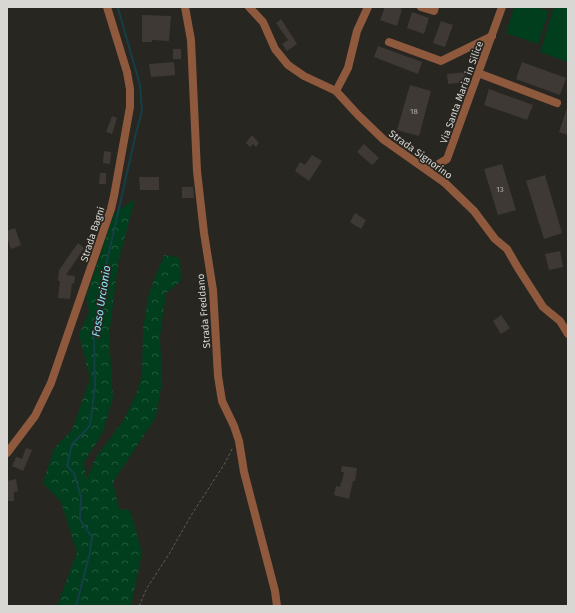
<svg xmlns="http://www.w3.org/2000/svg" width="575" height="613" viewBox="0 0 575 613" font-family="'Fira Sans',sans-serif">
	<defs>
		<pattern id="forest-crowns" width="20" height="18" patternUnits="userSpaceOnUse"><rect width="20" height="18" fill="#003e1d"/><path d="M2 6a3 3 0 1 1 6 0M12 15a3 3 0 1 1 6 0" fill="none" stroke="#24593d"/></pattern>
	</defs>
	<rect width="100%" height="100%" fill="#282621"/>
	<g fill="#003e1d">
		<path d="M514,7H535L549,11L538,44L506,33Z"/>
		<path d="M554,7H568V62L540,52Z"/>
	</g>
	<path fill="url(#forest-crowns)" d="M135,199L118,263L109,337L113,398L103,432L84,462L86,479L97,456L123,421L136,395L142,375L143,329L149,293L164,255L180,258L181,281L166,293L160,337L162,382L156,417L113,482L119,509L130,510L142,553L131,606H57L77,552L61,502L43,483L54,449L72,430L90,379L79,334L89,312L86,298L114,213Z"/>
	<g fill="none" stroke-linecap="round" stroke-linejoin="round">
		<path stroke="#133f47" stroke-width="2" d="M75,606L77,603L90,552L92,537L80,520L81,497L74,473L67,466L72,444L90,426L95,386L94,335L105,270L136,133L142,111L140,85L118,8"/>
	</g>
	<g fill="#3e3935">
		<path d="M385,7H397L402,9L397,26L380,20Z"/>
		<path d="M412,12L429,18L424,34L407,28Z"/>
		<path d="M142,15L171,16L169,41L152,40V42H142Z"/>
		<path d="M281,19L297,44L287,51L282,44L288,40L276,23Z"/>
		<path d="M441,21L453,25L445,47L433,43Z"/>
		<path d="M378,46L422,62L418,74L374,57Z"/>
		<rect x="173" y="49" width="8" height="10"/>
		<path d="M174,62L175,75L151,77L149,64Z"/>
		<path d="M522,62L566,78L560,95L516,79Z"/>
		<path d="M465,72L466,82L448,84L447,74Z"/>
		<path d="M410,85L431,91L419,136L397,130Z"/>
		<path d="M489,89L533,105L527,120L484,105Z"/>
		<path d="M567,108H568V135L559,132Z"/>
		<path d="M112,116L117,118L112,134L106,132Z"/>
		<path d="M252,135L259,143L256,147L253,144L250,147L246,143Z"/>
		<path d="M364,144L379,158L372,165L357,152Z"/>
		<path d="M104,151L111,152L110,164L103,163Z"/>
		<path d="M312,155L322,161L309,181L295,171L300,162L305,165Z"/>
		<path d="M502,164L516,210L498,215L484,169Z"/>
		<path d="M100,173H106V184H99Z"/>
		<path d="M545,175L562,233L544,239L526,181Z"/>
		<path d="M139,177H159V190H140Z"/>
		<path d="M182,187H193L194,198H182Z"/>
		<path d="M355,213L366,220L361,229L350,222Z"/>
		<path d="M15,228L21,245L11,249L7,237V231Z"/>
		<path d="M78,243L84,248L66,275L75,276L74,284L72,283L70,299L58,298L60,281H58L59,270Z"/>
		<path d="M560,251L563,267L549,270L545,254Z"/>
		<path d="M501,315L510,328L501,334L493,321Z"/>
		<path d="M26,448L32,450L23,471L12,466L16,457L22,459Z"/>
		<path d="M342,466L357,468L355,481H353L349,499L334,495L336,486L340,487L341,482H342L344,472H341Z"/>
		<path d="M16,479L18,491L14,492V501H7V481Z"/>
	</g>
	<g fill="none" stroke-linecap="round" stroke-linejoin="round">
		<path stroke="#5d5c57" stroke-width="1" stroke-dasharray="3 2" stroke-linecap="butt" d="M139,606L147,588L169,554L192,514L225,463L233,447"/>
		<g stroke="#8f593e" stroke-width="8">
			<path d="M185,7L191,40L197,171L204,233L213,290L218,376L222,401L234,426L239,441L244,472L275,591L277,606"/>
			<path d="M249,7L263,22L275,49L288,65L304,76L336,91L358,115L384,140L445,183L474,211L495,239L507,249L518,268L543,307L560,321L568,334"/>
			<path d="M421,7L434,11L435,7"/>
			<path d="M389,42L441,61L492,36"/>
			<path d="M478,73L557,103"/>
			<path d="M336,91L348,68L357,31L368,7"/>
			<path d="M423,167L437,165L447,159L502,7"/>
			<path d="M7,453L35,416L51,383L111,209L114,196L130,107V89L127,72L107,7"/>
		</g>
	</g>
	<g text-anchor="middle" stroke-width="3.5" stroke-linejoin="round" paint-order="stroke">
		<g font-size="8" fill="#b2b0ac">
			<text x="414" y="114">18</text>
			<text x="500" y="192">13</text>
		</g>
		<g font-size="10" fill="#d8d7d3" stroke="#282621">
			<text transform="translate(461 92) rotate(-70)" y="4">Via Santa Maria in Silice</text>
			<text transform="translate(421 154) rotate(36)" y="4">Strada Signorino</text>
			<text transform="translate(92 234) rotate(-72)" y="4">Strada Bagni</text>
			<text transform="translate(203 311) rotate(-95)" y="4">Strada Freddano</text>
		</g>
		<g font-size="11" font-style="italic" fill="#8ce9fb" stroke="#282621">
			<text transform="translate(101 301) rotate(-81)" y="4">Fosso Urcionio</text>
		</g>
	</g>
	<rect width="575" height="613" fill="none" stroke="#d8d7d3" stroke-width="16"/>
</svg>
